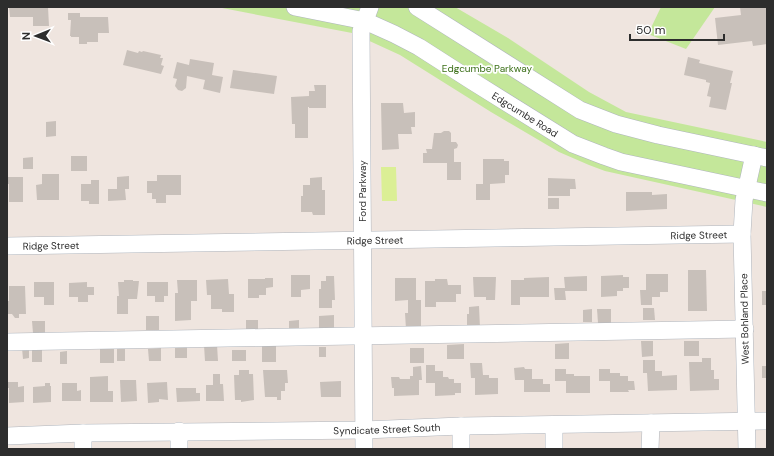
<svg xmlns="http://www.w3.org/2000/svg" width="774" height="456" viewBox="0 0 774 456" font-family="'DM Sans',sans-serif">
	<rect width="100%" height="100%" fill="#efe5df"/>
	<g fill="#c4e79a">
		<path d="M217,7H455L508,38L589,92L626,112L767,142V207L605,171L589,165L559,152L491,112L400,55L352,33Z"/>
		<path d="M661,7H715L686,49L648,34Z"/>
	</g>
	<path fill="#dbef95" d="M381,167H396L397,201H382Z"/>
	<g fill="#c8c0ba">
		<path d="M9,7H48L49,26H33V17H10Z"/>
		<path d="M740,7H767V44L753,46L752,41L718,45L715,18L741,15Z"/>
		<path d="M68,13H80V17H108L109,33H98V42H87V44H79V37H71V36H70L71,20H68Z"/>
		<path d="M127,50L138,53L139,51L142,52L143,51L161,55L160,58H163L161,65L164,66L161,74L123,65Z"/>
		<path d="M688,57L700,60L699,63L733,71L730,83H732L726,110L709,107L711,97L707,96L710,83L706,82V80L684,75Z"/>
		<path d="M190,59L214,63L212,75L223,77L220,93L203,89L205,80L187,76L186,88L182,91L178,90L175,86L177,79L173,78L177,62L189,65Z"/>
		<path d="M233,70L277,76L274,94L230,88Z"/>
		<path d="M314,85H326V108H309V107H308V138H295V124H292L291,97L309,96V91H315Z"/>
		<path d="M381,103H403L404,113L415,112V127H411L412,134H398L399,149L382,150Z"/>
		<path d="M56,121V136L46,137V122Z"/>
		<path d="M444,131H449L451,133V142H456L458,145L457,148L454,149V162H461V180H447V163H423V153H427L426,149H432L434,133H441Z"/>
		<rect x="71" y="156" width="16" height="15"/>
		<path d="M33,157V169H23V158Z"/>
		<path d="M483,159H504V161H509V175H505V183L490,184V200H476V184H483Z"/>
		<path d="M42,174H59V200H37L36,185L42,184Z"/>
		<path d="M157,175H181V195H166V203H156V199H152V193H147V181H157Z"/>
		<path d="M129,176V189H125L126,200L108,201V189H117V177Z"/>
		<path d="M7,177H23V202H9V184H7Z"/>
		<path d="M322,177V190H325V215H313L312,212H301V196H303V185H310V178Z"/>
		<path d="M548,178L575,179L576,189H570V196H548Z"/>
		<path d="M91,180H99V204H89V201H81V184H91Z"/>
		<path d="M626,192H652V195L667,194V209L626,211Z"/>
		<rect x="548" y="198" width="11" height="11"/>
		<path d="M688,270H706L707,311H688Z"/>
		<path d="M646,274H668V292H660V297H652V305H641L640,290H646Z"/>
		<path d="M291,275H310V289L301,290V297H291Z"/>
		<path d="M623,275V277H629V288H623V291H617V296L601,297V276Z"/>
		<path d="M326,276H334L335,300H332V308H319V289H321V281H326Z"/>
		<path d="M587,276V291H565L566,300H555L554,288H565L564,277Z"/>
		<path d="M473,277H496L495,300H486V297H474Z"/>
		<path d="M549,277V297H520V305H511V280H524V278Z"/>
		<path d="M265,278H273V287L266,288V295H259V298H248V279H265Z"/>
		<path d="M395,278H416V300H421V329H406L405,313H408V300L395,301Z"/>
		<path d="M228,279L229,294H234V312H222V309H211V295H207L206,280Z"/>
		<path d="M435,279H447L448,285H461V294H456V302H436V307H425V281H435Z"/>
		<path d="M124,280H133V281H139L137,299H128V314H117V296H119L118,282H124Z"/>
		<path d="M177,280H197V301H191V320L175,321V293H178Z"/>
		<path d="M34,282H54V305H44V297H34Z"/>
		<path d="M87,282V287H94V295H88V302H78V297H69V283Z"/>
		<path d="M147,282H168V296H164V302H155V296H147Z"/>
		<path d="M9,286H25L26,314H19V318H15L12,314H7V301H9Z"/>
		<rect x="762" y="291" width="5" height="14"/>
		<path d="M479,306L480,328H467V314H469V307Z"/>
		<path d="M643,308H654L655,320H643Z"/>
		<path d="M592,309V322H583V310Z"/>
		<path d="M597,309H611V323H598Z"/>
		<path d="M334,315V329H319V316Z"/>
		<rect x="146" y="316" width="13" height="14"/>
		<rect x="246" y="320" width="12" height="12"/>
		<path d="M299,320V331H289V321Z"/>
		<path d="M32,321H45V333H33Z"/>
		<path d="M641,341H653V356L642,357Z"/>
		<rect x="684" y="341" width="15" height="15"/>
		<path d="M569,343V359H555V344Z"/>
		<path d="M276,344V362H262V345Z"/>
		<path d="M464,344V359H447V345Z"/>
		<path d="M204,345H217L218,361H205Z"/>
		<rect x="175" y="346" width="12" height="12"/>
		<path d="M114,347V363H100V348Z"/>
		<rect x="319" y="347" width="7" height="10"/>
		<path d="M22,348H29V358L23,359Z"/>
		<path d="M161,348V361H149L148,349Z"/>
		<rect x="410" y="348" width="14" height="15"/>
		<rect x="117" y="349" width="8" height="12"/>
		<rect x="32" y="350" width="10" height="12"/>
		<rect x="232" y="350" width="14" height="11"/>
		<path d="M67,351V364H60V352Z"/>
		<path d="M702,358H711V370H714V379H719V390L690,391L689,362H702Z"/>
		<path d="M643,360H655V371H662V376L677,375V390L648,391L647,373H643Z"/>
		<path d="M470,363H482L483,375H489V378H498V394L475,395V378H471Z"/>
		<path d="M426,365H435V371H443V377H448L449,379H454V383H461V393H455V395L435,396V383H426Z"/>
		<path d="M421,366L422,380H419V395L394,396V388H392L391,377H399L400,379H410V376H413V367Z"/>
		<rect x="762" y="366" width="5" height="12"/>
		<path d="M524,367L525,369H532V379H543V384H550V392H524V380H515L514,368Z"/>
		<path d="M555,369H566V374H574V376H590V393H566V381H555Z"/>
		<path d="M599,369H610V373H620V376H628V381H634L635,390H628L629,392H610V381H599Z"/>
		<path d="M239,370H249V374H253L254,400L241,402V400H235L234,375H239Z"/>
		<path d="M263,370H287L288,383H285V391H281V400H277V397H265Z"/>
		<path d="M213,374H220V384H223L224,401H206V385H213Z"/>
		<path d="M108,376V391H113V402H90V377Z"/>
		<path d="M120,380H136L137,401L121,402Z"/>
		<path d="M341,381V397H321L320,382Z"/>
		<path d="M7,382H18V387L24,386V402L9,403V388H7Z"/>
		<path d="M167,382L168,400L159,399V402L148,403L147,383Z"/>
		<path d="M45,383H50V386H51V402L33,403V387L45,386Z"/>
		<path d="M62,383H77V391L81,390V401H62Z"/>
		<path d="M176,388H196V393H200V401L177,402Z"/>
	</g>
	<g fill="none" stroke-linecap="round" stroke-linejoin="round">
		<g stroke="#afb5bd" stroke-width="18">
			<g id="minor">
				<path id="s1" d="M295,7L365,21L394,34L419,47L472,81L573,144L604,156L621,162L767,193"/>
				<path d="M417,7L580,110L616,124L658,135L767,158"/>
				<path id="s2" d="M7,246L742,234"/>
				<path d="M7,342L745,329"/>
				<path d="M554,425V449"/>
				<path d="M461,426V449"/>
				<path d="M179,431V449"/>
				<path d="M83,433V449"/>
				<path id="s3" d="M7,436L83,433L364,430L461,426L767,421"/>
				<path d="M364,449L361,31L370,7"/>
				<path d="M650,449L651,423"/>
				<path d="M747,449L742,234L744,200L754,155"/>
			</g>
		</g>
		<use href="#minor" stroke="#fff" stroke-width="17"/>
	</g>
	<g text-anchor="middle" stroke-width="3.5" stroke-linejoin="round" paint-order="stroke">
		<g font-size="10" fill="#3b6f18" stroke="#fff">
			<text x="487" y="72">Edgcumbe Parkway</text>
		</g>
		<g font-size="10" fill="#2d2d2d" stroke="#fff">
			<text dy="4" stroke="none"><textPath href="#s1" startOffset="257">Edgcumbe Road</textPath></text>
			<text transform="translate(362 191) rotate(-90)" y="4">Ford Parkway</text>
			<text dy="4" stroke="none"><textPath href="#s2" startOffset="692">Ridge Street</textPath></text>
			<text dy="4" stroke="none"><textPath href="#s2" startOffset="368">Ridge Street</textPath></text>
			<text dy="4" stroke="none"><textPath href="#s2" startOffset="44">Ridge Street</textPath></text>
			<text transform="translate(744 319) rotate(-91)" y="4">West Bohland Place</text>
			<text dy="4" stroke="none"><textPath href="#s3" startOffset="380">Syndicate Street South</textPath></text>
		</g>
	</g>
	<rect width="774" height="456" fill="none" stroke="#2d2d2d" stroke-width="16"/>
	<g transform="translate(36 36) rotate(269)" stroke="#ffffff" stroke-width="3" paint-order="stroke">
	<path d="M0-3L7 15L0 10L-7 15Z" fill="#2d2d2d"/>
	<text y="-6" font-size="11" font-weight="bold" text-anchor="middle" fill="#2d2d2d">N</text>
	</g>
	<path d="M630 34v6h94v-6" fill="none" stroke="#2d2d2d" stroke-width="2"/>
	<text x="636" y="34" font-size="12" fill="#2d2d2d" stroke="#ffffff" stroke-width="3" paint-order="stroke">50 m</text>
</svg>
